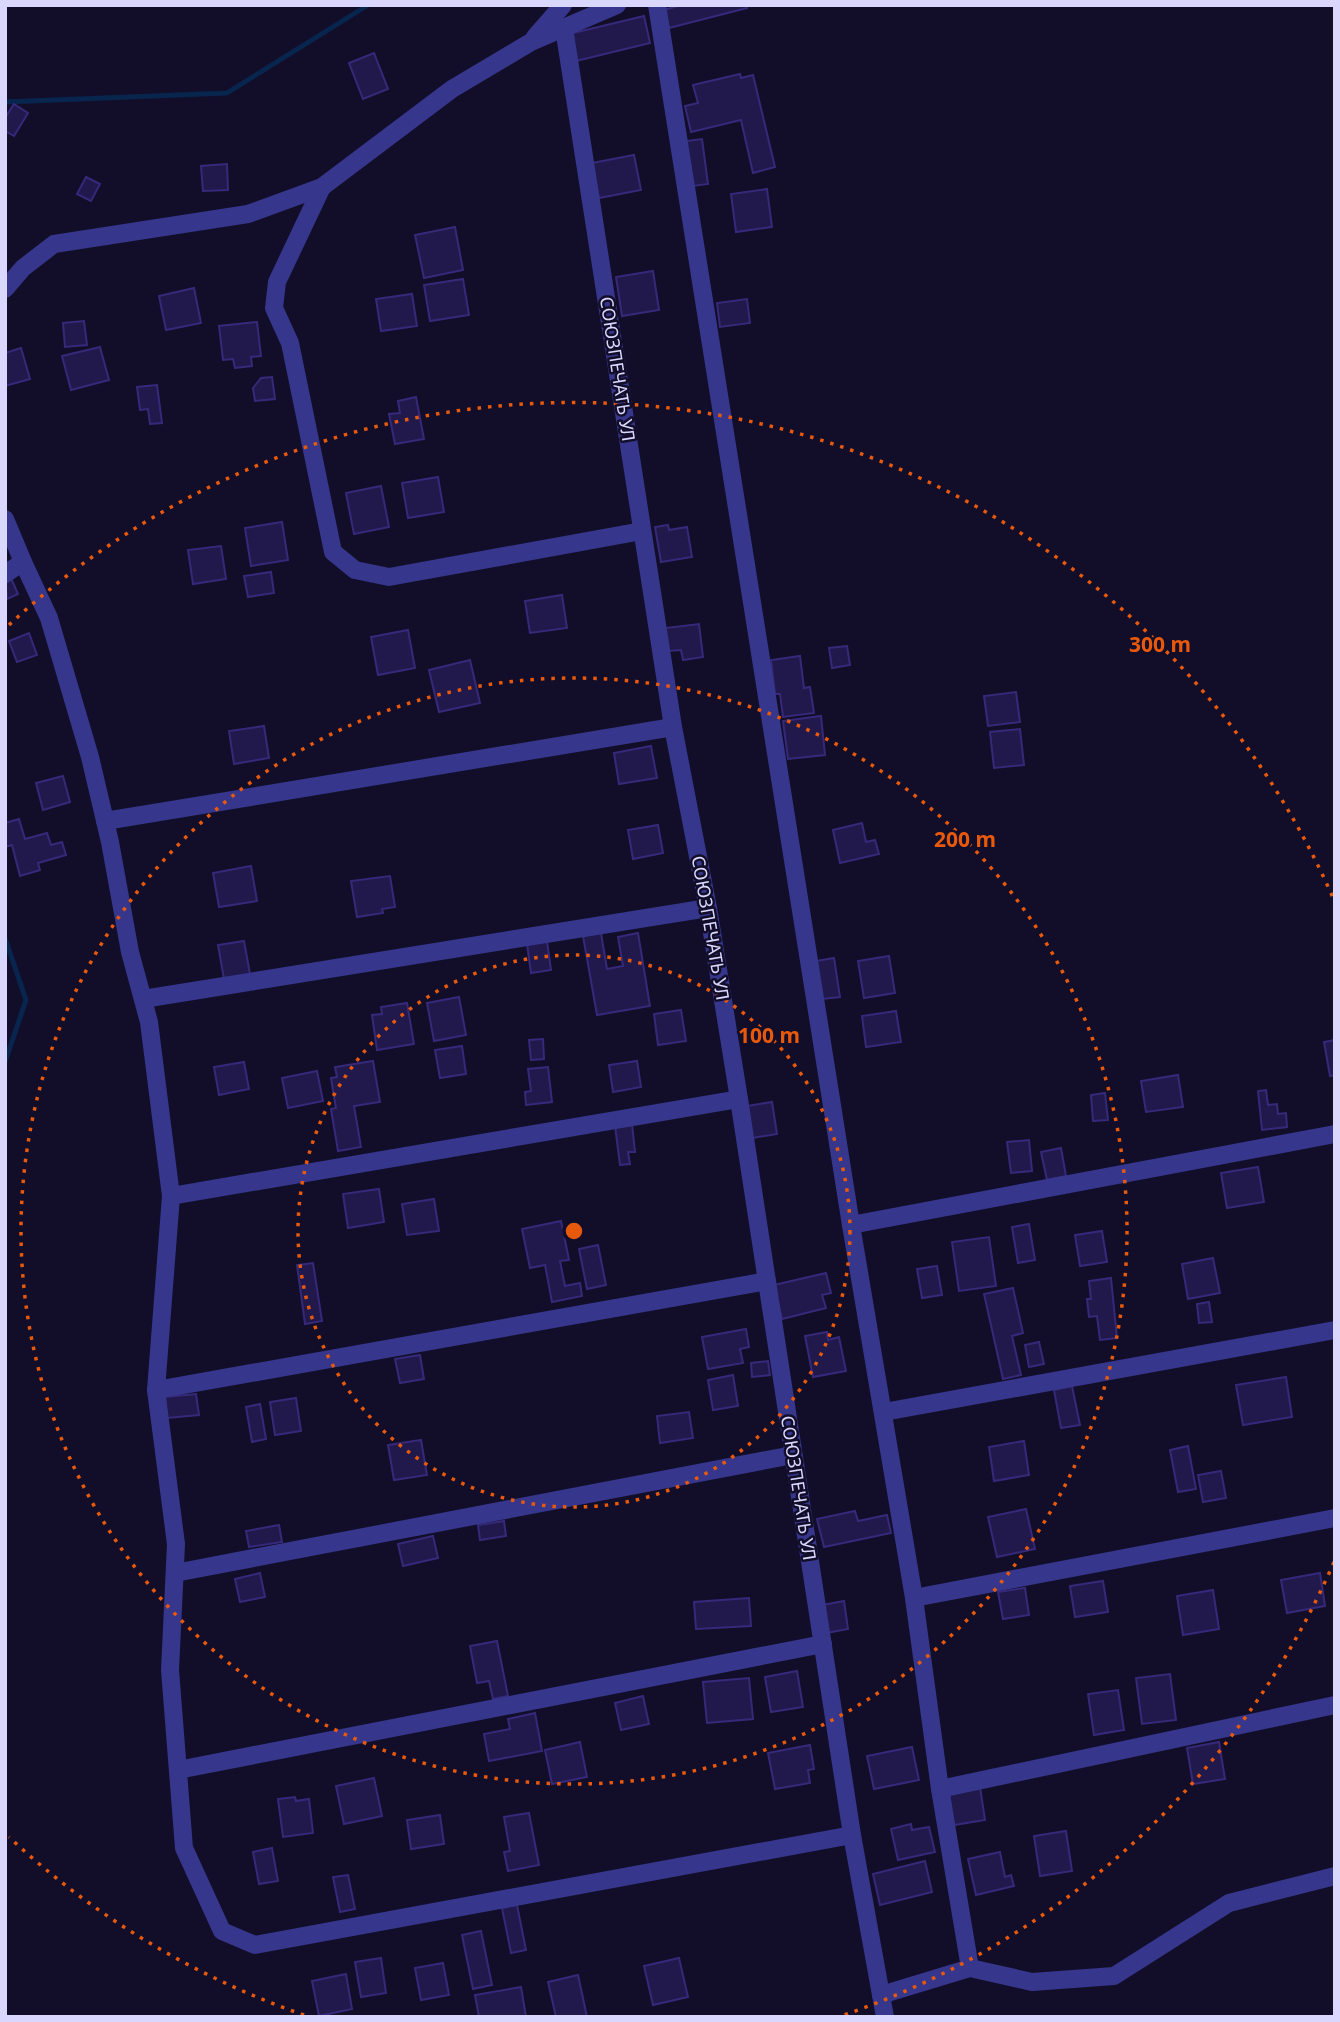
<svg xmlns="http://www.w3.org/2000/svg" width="1340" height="2022" viewBox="0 0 1340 2022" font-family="'Noto Sans',sans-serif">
	<rect width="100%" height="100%" fill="#120e2a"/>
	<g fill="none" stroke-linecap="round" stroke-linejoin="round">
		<g stroke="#08254e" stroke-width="5">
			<path d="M5,102L227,93L368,5"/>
			<path d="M5,938L26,1000L5,1062"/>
			<path d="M5,2016L7,2017"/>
		</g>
	</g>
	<g fill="#21194c" stroke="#36297a" stroke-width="2">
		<path d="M681,5H746L747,8L669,28L664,10Z"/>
		<path d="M644,16L650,43L576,61L569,34Z"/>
		<path d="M374,53L388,89L363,99L349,63Z"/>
		<path d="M740,74L741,78L753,75L775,167L753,173L741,120L691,132L685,106L698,103L693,85Z"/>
		<path d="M14,104L28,113L14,136L5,131V118Z"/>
		<path d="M702,139L708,184L693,186L686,141Z"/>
		<path d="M634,155L641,190L599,198L592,163Z"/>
		<path d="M227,164L228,190L203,191L201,166Z"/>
		<path d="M86,177L100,184L91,201L77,194Z"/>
		<path d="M767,189L772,227L736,232L731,194Z"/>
		<path d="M455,227L463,270L424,278L415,235Z"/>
		<path d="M653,271L659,310L622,316L616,277Z"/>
		<path d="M463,279L469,315L430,321L424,285Z"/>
		<path d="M194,288L201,323L166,330L159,296Z"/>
		<path d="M412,294L417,326L381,331L376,299Z"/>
		<path d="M747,299L750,323L720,327L717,303Z"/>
		<path d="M84,321L87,345L65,347L63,323Z"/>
		<path d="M257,322L261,356L251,357L252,366L235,368L233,359L223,360L219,326Z"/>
		<path d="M100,347L109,380L71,390L62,356Z"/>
		<path d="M21,348L30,379L5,386V353Z"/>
		<path d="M272,377L275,399L255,401L253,388L261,378Z"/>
		<path d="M157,385L162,423L150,424L148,409L140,410L137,387Z"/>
		<path d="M416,397L424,439L395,444L389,414L400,413L398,401Z"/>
		<path d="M438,477L444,512L408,518L402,483Z"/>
		<path d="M381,486L389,527L354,534L346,493Z"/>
		<path d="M282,522L288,560L251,566L245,528Z"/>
		<path d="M668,525L669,530L687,527L692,557L661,562L655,527Z"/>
		<path d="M221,546L226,579L193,584L188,550Z"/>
		<path d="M271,572L274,593L248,597L244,576Z"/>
		<path d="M10,576L18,594L7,599L5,578Z"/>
		<path d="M562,595L567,628L530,633L525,601Z"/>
		<path d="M699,624L703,657L683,660L681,650L668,651L665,628Z"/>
		<path d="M408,630L415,668L378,675L371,637Z"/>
		<path d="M29,633L37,655L17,662L9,641Z"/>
		<path d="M847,646L850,665L832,668L829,648Z"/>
		<path d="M800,656L804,688L810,687L814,713L783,717L780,694H775L771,660Z"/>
		<path d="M470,660L480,703L439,712L429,670Z"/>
		<path d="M1016,692L1020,722L988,726L984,696Z"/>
		<path d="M821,716L825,755L788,759L783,721Z"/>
		<path d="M264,726L269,758L234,764L229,731Z"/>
		<path d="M1020,729L1024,765L994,768L990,732Z"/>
		<path d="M651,746L657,778L619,784L614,753Z"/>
		<path d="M63,776L70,802L43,810L36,783Z"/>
		<path d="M19,819L25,839L47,833L51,845L62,842L66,855L38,863L40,870L20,876L12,845L5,847V823Z"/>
		<path d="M862,823L866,842L875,840L879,854L840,863L833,830Z"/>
		<path d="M658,825L663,853L633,859L628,830Z"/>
		<path d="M251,866L257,901L219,907L213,873Z"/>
		<path d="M390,876L395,907L382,909L383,913L357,917L351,881Z"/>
		<path d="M601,933L607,969L623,966L618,937L638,933L650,1006L597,1015L583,936Z"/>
		<path d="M244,941L250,974L224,979L218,945Z"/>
		<path d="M547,941L551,970L531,973L527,944Z"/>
		<path d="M889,956L895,993L864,998L858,961Z"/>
		<path d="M834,958L840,997L822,999L816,961Z"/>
		<path d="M459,997L466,1035L434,1041L427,1003Z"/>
		<path d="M407,1003L414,1044L377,1050L372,1015L382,1014L381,1007Z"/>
		<path d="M681,1010L686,1041L658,1045L654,1014Z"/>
		<path d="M896,1011L901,1042L866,1047L862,1016Z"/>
		<path d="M543,1039L544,1059L531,1060L529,1040Z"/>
		<path d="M1335,1040V1075L1330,1076L1324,1042Z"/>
		<path d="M462,1046L466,1074L440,1078L435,1050Z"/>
		<path d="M373,1061L380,1102L354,1106L361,1147L338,1151L331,1109L336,1108L331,1078L337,1077L335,1067Z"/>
		<path d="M637,1061L641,1087L613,1092L609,1065Z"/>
		<path d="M244,1062L249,1089L219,1095L214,1067Z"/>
		<path d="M548,1067L552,1102L526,1105L525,1092L531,1091L528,1069Z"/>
		<path d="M317,1071L323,1101L288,1108L282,1078Z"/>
		<path d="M1178,1075L1183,1107L1146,1112L1141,1081Z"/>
		<path d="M1266,1090L1268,1105L1277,1104L1278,1114L1286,1113L1287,1127L1262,1130L1258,1091Z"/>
		<path d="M1105,1093L1108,1120L1093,1121L1091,1095Z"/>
		<path d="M772,1102L777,1134L752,1138L747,1106Z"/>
		<path d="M632,1124L635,1152H628L630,1164L620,1165L615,1126Z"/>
		<path d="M1029,1140L1032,1171L1011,1173L1007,1142Z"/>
		<path d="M1061,1148L1066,1176L1047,1180L1041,1152Z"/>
		<path d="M1258,1167L1264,1202L1227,1208L1221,1173Z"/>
		<path d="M379,1189L384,1222L348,1228L343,1194Z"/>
		<path d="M434,1199L439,1231L407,1235L402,1204Z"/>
		<path d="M561,1221L569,1260L560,1261L565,1286L580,1283L582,1296L552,1302L545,1265L530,1268L522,1229Z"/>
		<path d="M1029,1224L1035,1260L1018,1263L1012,1227Z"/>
		<path d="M1102,1231L1107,1262L1080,1266L1075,1235Z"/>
		<path d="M989,1237L996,1286L959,1291L952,1242Z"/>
		<path d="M598,1245L606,1285L587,1289L579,1249Z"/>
		<path d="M1213,1258L1220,1293L1188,1299L1182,1264Z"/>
		<path d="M313,1263L322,1321L305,1324L297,1265Z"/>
		<path d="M937,1266L942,1295L922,1298L917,1269Z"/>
		<path d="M826,1273L831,1293L822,1295L826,1308L782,1319L774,1285Z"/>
		<path d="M1111,1278L1117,1338L1100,1340L1097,1316L1089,1317L1087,1299H1091L1089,1281Z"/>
		<path d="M1013,1288L1023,1333L1012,1336L1021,1375L1003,1379L984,1294Z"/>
		<path d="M1209,1302L1212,1322L1199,1323L1197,1304Z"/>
		<path d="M746,1329L749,1347L740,1349L743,1363L708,1369L702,1337Z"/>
		<path d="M827,1332L828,1340L839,1337L846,1371L813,1377L805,1336Z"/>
		<path d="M1039,1342L1044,1364L1029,1367L1025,1345Z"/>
		<path d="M420,1355L424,1379L400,1383L395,1359Z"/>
		<path d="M768,1361L770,1375L752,1377L751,1363Z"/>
		<path d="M733,1375L738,1406L713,1410L708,1380Z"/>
		<path d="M1286,1377L1292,1417L1243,1425L1236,1385Z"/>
		<path d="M1072,1386L1080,1425L1061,1428L1054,1390Z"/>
		<path d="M196,1394L199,1415L167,1418L165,1397Z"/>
		<path d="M296,1398L301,1431L275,1435L270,1402Z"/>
		<path d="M260,1404L266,1439L252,1442L246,1407Z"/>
		<path d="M689,1412L693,1438L660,1443L657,1416Z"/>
		<path d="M421,1440L427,1475L394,1480L388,1445Z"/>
		<path d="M1024,1441L1029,1475L994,1481L989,1447Z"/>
		<path d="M1188,1446L1196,1489L1178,1492L1170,1450Z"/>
		<path d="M1221,1471L1226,1498L1203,1502L1198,1475Z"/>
		<path d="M1026,1509L1035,1549L997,1557L988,1517Z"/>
		<path d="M855,1511L858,1521L887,1515L891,1533L824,1547L817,1519Z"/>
		<path d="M504,1521L506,1536L480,1540L478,1525Z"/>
		<path d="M279,1525L282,1542L249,1547L246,1531Z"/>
		<path d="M433,1536L438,1558L403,1566L398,1544Z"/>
		<path d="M260,1573L265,1597L240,1602L235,1579Z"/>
		<path d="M1320,1573L1325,1606L1287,1613L1281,1580Z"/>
		<path d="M1103,1581L1108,1612L1075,1617L1070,1586Z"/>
		<path d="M1025,1588L1029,1615L1003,1619L998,1592Z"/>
		<path d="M1213,1590L1219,1629L1183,1635L1177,1596Z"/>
		<path d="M749,1598L751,1626L696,1629L694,1602Z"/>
		<path d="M844,1601L848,1629L826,1633L822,1605Z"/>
		<path d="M497,1641L508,1696L493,1699L489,1681L477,1683L470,1646Z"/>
		<path d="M797,1671L803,1707L771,1712L765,1677Z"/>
		<path d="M1170,1674L1176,1720L1142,1724L1136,1678Z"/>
		<path d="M749,1678L753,1719L707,1723L703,1682Z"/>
		<path d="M1118,1690L1124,1730L1094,1735L1088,1694Z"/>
		<path d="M643,1696L649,1724L621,1730L615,1703Z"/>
		<path d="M535,1713L542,1751L489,1761L484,1734L510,1729L508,1719Z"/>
		<path d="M580,1742L587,1777L552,1784L545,1750Z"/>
		<path d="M1219,1742L1225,1779L1193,1784L1187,1748Z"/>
		<path d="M810,1745L814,1769L808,1770L810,1783L775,1789L768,1753Z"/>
		<path d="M912,1747L919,1780L874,1789L867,1756Z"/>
		<path d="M374,1778L382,1816L344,1824L336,1786Z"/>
		<path d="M980,1787L985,1820L954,1825L949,1793Z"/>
		<path d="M295,1797L296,1801L309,1799L313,1833L283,1837L278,1799Z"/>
		<path d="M529,1813L539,1865L508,1871L504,1852L510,1851L504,1817Z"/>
		<path d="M440,1815L444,1844L411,1849L407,1820Z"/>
		<path d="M911,1824L912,1830L929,1827L935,1852L898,1860L891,1829Z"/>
		<path d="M1066,1831L1072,1871L1040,1876L1034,1836Z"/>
		<path d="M272,1848L278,1881L259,1884L253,1852Z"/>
		<path d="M1000,1852L1005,1877L1011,1875L1014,1886L976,1895L968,1859Z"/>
		<path d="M925,1861L932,1892L880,1905L873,1874Z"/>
		<path d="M348,1875L355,1909L340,1912L333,1877Z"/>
		<path d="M517,1905L526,1950L511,1953L502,1908Z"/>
		<path d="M481,1931L492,1985L473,1989L462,1935Z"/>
		<path d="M381,1958L386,1993L361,1997L355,1962Z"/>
		<path d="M679,1958L688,1997L653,2005L644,1966Z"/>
		<path d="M443,1963L449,1995L421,2000L415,1968Z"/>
		<path d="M346,1974L352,2009L319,2016L312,1981Z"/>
		<path d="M578,1975L587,2017H556L548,1982Z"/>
		<path d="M521,1987L526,2017H479L475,1995Z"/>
	</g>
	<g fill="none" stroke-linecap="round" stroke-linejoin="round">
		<g stroke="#36368c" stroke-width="18">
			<path d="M657,5L851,1225L914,1598L940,1789L970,1968"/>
			<path d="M564,28L673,727L708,908L739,1099L852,1835L885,2017"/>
			<path d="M535,37L563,5"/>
			<path d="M322,187L277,282L274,308L290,343L333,552L355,570L389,577L642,531"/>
			<path d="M5,289L23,268L54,244L248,214L322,187L452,89L531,42L617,5"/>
			<path d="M5,519L23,562L49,618L90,757L110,842L130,952L149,1022L171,1196L156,1390L176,1544L170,1670L184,1848L222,1931L255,1945L852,1835"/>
			<path d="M5,574L23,562"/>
			<path d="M105,821L673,727"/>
			<path d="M143,999L708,908"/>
			<path d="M171,1196L739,1099"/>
			<path d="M851,1225L1335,1134"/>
			<path d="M156,1390L767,1281"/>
			<path d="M884,1412L1335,1330"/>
			<path d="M175,1573L793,1455"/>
			<path d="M914,1598L1335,1518"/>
			<path d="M178,1770L823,1644"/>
			<path d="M940,1789L1335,1705"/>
			<path d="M881,1995L970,1968L1032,1982L1114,1976L1229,1903L1335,1876"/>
		</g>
	</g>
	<g fill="none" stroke="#e8590c" stroke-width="3.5" stroke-dasharray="3.5 7">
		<circle cx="574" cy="1231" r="276"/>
		<circle cx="574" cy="1231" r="553"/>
		<path d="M1334 1562A829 829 0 0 1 844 2015M304 2015A829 829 0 0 1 9 1837M9 625A829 829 0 0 1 1334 900"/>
	</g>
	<g text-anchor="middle" stroke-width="5" stroke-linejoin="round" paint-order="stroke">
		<g font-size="18" fill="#dad7ff" stroke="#120e2a">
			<text transform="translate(617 369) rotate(81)" y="6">СОЮЗПЕЧАТЬ УЛ</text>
			<text transform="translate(710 928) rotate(80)" y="6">СОЮЗПЕЧАТЬ УЛ</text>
			<text transform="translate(798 1488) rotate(81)" y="6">СОЮЗПЕЧАТЬ УЛ</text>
		</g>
	</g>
	<circle cx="574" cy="1231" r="10" fill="#e8590c" stroke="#120e2a" stroke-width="3.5"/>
	<g font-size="21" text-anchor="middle" font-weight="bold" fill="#e8590c" stroke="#120e2a" stroke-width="5" stroke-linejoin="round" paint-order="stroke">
		<text x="1160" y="652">300 m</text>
		<text x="965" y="847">200 m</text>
		<text x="769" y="1043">100 m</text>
	</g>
	<rect width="1340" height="2022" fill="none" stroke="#dad7ff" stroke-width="14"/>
</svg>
